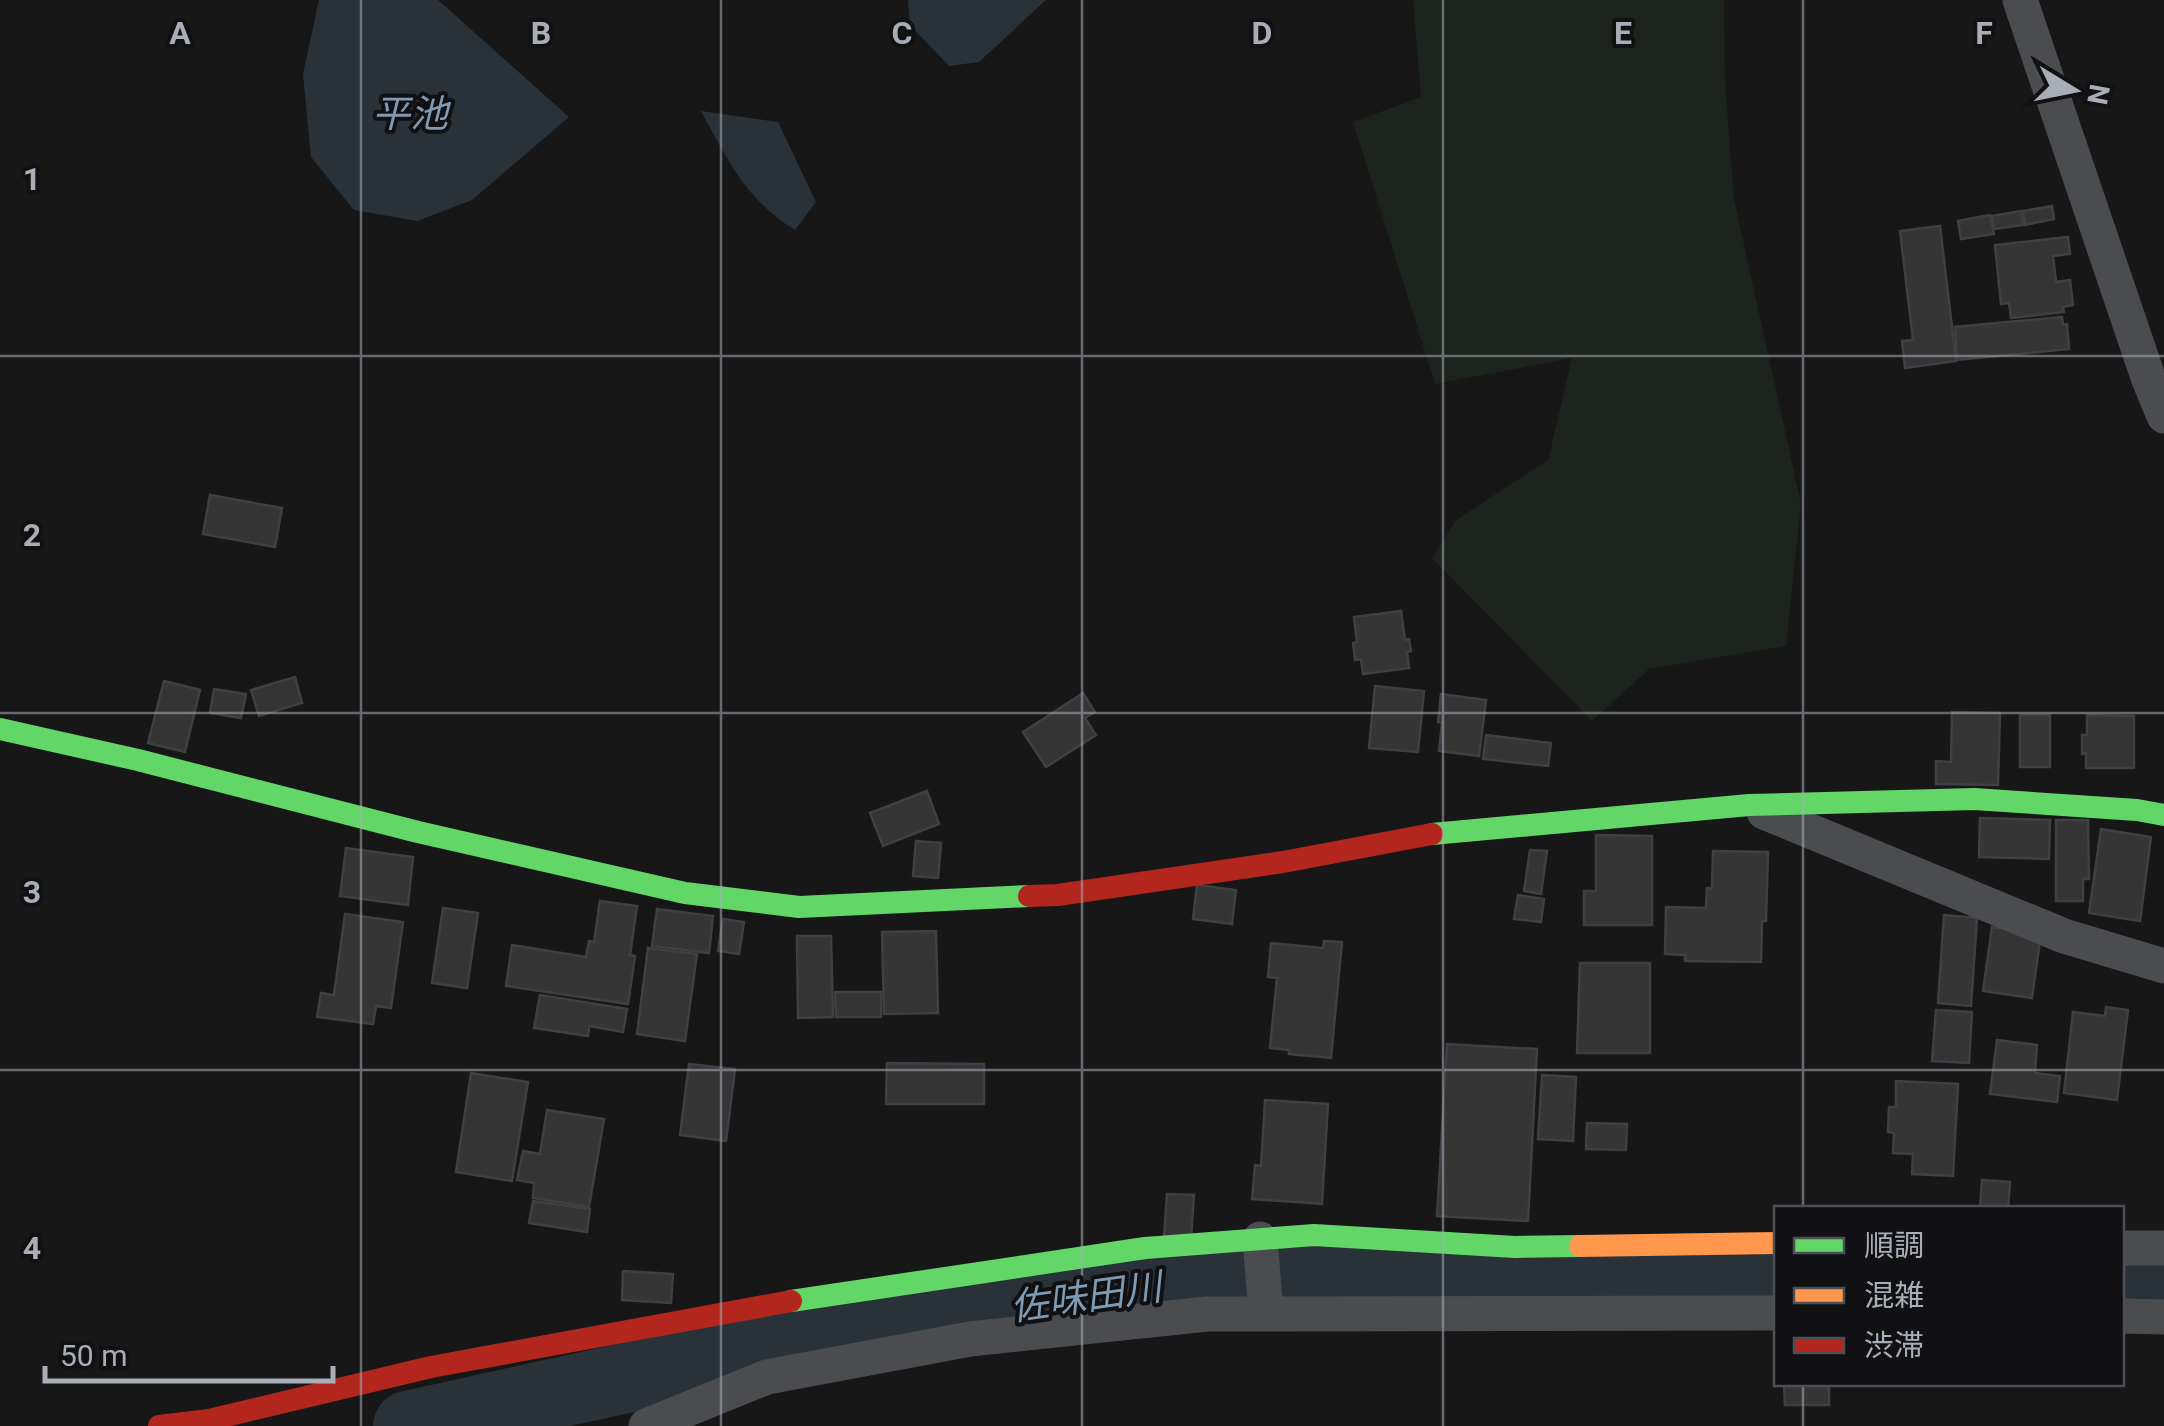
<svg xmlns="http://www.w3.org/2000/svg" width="2164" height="1426" viewBox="0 0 2164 1426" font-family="Roboto,'Noto Sans JP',sans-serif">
	<rect width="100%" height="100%" fill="#171717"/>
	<path fill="#1d241e" d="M1413,0H1724L1725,81L1734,199L1801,504L1786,646L1649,669L1592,721L1432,558L1456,520L1548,460L1572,358L1435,384L1353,122L1421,97Z"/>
	<g fill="#2a3239">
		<path d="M319,0H438L569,117L472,200L417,221L354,210L311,157L303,74Z"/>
		<path d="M908,0H1046L979,62L949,66L910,25Z"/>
		<path d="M701,111L778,122L816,202L795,230C745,199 728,160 701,111Z"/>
	</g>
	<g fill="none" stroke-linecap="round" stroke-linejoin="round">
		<g stroke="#2a3239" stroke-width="70">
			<path d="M2122,1290L2164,1291"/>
			<path d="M408,1426C671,1368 934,1306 1203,1281C1277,1274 1354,1277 1429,1277C1545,1277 1661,1278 1776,1281"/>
		</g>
	</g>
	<g fill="#353536" stroke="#3f4043" stroke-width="2.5">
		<path d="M2052,206L2054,219L2025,225L2023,211Z"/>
		<path d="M2021,211L2023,225L1994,229L1992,216Z"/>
		<path d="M1990,215L1994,234L1961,239L1958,221Z"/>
		<path d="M1940,226L1956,361L1905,368L1902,341L1913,340L1900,231Z"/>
		<path d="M2068,237L2070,254L2053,256L2056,282L2070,280L2073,305L2063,307L2064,312L2011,318L2009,303L2001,304L1995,245Z"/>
		<path d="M2062,317L2063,325L2067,324L2069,349L1957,360L1955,327Z"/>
		<path d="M210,495L282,508L275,547L203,534Z"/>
		<path d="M1401,611L1405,640L1409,639L1411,651L1407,652L1409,668L1363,674L1361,659L1355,660L1353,643L1357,642L1354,617Z"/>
		<path d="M295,677L302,703L259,716L251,690Z"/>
		<path d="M164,681L200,690L185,752L148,743Z"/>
		<path d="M1375,686L1424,691L1418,752L1369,748Z"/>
		<path d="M214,689L246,694L241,718L210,713Z"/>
		<path d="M1083,693L1095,712L1085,718L1096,735L1046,767L1023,732Z"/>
		<path d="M1441,694L1486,700L1479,756L1439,751L1442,723L1438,722Z"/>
		<path d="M1952,712L2000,713L1998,785L1936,784V761L1951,762Z"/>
		<rect x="2020" y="715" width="30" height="52"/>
		<path d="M2087,715L2134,716V768H2086V753L2082,754V735H2087Z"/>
		<path d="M1486,735L1551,743L1548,766L1483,759Z"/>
		<path d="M927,791L939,824L883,846L870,813Z"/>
		<path d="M1980,818L2050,820L2049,859L1979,857Z"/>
		<path d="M2056,820H2088L2089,879H2083V901H2056Z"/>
		<path d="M2101,829L2151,837L2140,921L2089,913Z"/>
		<path d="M1596,835L1652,836V925H1584V891H1596Z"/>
		<path d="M916,841L941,843L938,878L913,876Z"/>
		<path d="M346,848L413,857L408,905L340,896Z"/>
		<path d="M1530,850L1547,851L1541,894L1524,891Z"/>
		<path d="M1713,851L1768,852L1766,921H1762L1761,962L1685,961V955L1665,954L1666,907L1706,908L1707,888H1712Z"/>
		<path d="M1197,885L1236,890L1232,924L1193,919Z"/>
		<path d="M1518,895L1544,899L1541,922L1514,919Z"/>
		<path d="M600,901L637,906L630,955L635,956L628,1004L506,986L512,945L586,957L589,941L594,942Z"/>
		<path d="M443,908L478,913L467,988L432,983Z"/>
		<path d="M657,909L713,916L709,953L652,946Z"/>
		<path d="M345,914L403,922L391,1008L376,1006L373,1024L317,1017L321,993L334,995Z"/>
		<path d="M1944,915L1977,918L1971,1006L1938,1003Z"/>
		<path d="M723,919L744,922L739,954L718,951Z"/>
		<path d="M1992,927L2041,934L2032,998L1983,991Z"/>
		<path d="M936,931L938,1013L884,1014L882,932Z"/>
		<path d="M797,936H831L833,1017L798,1018Z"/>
		<path d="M1324,941L1342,942L1331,1058L1289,1054V1050L1270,1048L1277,978L1268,977L1271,943L1323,948Z"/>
		<path d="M648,948L697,954L685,1041L637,1034Z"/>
		<path d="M1580,963H1650V1053H1577Z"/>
		<path d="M835,992H881V1017H836Z"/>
		<path d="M540,995L627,1009L623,1032L589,1026L588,1036L534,1028Z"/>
		<path d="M2106,1007L2128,1010L2117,1100L2064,1093L2073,1012L2105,1016Z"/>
		<path d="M1936,1010L1972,1012L1969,1063L1932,1061Z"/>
		<path d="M1997,1040L2037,1045L2035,1073L2060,1076L2057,1102L1990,1094Z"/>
		<path d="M1447,1044L1537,1049L1528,1221L1437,1216Z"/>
		<path d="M887,1063L984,1064V1104H886Z"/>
		<path d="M689,1064L735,1069L726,1141L680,1135Z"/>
		<path d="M471,1073L528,1082L512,1181L456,1172Z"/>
		<path d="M1542,1075L1576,1077L1573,1141L1538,1139Z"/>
		<path d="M1896,1081L1958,1084L1953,1176L1912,1174L1913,1154L1893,1153L1894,1133L1888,1132L1889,1107H1896Z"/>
		<path d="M1265,1100L1328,1104L1322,1204L1252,1199L1255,1165L1261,1166Z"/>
		<path d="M547,1110L604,1119L589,1207L533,1198L534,1183L517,1180L523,1151L540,1154Z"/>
		<path d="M1587,1123L1627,1124L1626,1150L1586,1149Z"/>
		<path d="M1982,1180L2010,1182L2008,1208H1980Z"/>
		<path d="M1167,1194L1194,1195L1191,1239L1164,1237Z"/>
		<path d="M533,1201L590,1209L587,1232L529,1223Z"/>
		<path d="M623,1271L673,1274L671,1303L622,1300Z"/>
		<path d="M1784,1384H1829V1405H1785Z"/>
	</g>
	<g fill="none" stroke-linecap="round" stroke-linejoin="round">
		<g stroke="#4b4c50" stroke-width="35">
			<path d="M2020,0L2148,377L2164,416"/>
			<path d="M1764,812L2064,936L2164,966"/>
			<path d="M1260,1239L1266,1313"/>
			<path d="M2122,1248H2164"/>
			<path d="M2122,1316L2164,1317"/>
			<path d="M646,1426L767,1377L970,1339L1207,1314L1776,1313"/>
		</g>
		<g stroke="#63d668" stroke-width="22">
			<path d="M0,729L138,760L418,832L685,893L799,907L1029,896"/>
			<path d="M1432,834L1749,805L1974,799L2137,810L2164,815"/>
			<path d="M791,1301L1145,1248L1314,1235L1515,1247L1580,1246"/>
		</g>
		<path stroke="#ff974d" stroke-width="22" d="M1580,1246L1776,1243"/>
		<g stroke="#b3261e" stroke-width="22">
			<path d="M1029,896L1058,895L1283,862L1432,834"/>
			<path d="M159,1426L209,1420L431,1367L791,1301"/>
		</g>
	</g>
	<path fill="none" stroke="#a8adb8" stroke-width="2.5" stroke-opacity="0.55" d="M361,0V1426M721,0V1426M1082,0V1426M1443,0V1426M1803,0V1208M0,356H2164M0,713H2164M0,1070H2164M1803,1384V1426"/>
	<g text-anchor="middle" stroke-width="8" stroke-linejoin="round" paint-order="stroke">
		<g font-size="38" font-style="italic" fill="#7f9bb3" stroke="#111113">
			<text x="410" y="127">平池</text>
			<text transform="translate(1086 1297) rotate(-8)" y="13">佐味田川</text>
		</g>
	</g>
	<g font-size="32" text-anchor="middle" font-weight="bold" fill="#a8adb8" stroke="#111113" stroke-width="8" stroke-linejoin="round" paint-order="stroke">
		<text x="180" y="44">A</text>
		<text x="541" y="44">B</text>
		<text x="902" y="44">C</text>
		<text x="1262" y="44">D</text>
		<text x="1623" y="44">E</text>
		<text x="1984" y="44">F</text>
		<text x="32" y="190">1</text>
		<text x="32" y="546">2</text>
		<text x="32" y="903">3</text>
		<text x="32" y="1259">4</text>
	</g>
	<rect x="1774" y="1206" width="350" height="180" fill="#111113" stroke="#4d4f55" stroke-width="2.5"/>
	<rect x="1794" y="1238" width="50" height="15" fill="#63d668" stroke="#4d4f55" stroke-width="2.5"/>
	<text x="1864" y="1256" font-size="30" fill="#a8adb8">順調</text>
	<rect x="1794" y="1288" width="50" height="15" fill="#ff974d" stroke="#4d4f55" stroke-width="2.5"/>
	<text x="1864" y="1306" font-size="30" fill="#a8adb8">混雑</text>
	<rect x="1794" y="1338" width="50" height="15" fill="#b3261e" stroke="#4d4f55" stroke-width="2.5"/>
	<text x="1864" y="1356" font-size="30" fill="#a8adb8">渋滞</text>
	<g transform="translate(2074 90) rotate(100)" stroke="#111113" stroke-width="8" paint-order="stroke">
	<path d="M0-8L18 38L0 25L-18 38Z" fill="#a8adb8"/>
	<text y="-15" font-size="28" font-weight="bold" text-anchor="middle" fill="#a8adb8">N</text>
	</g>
	<path d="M45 1366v15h288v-15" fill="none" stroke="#a8adb8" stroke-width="5"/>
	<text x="60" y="1366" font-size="30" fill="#a8adb8" stroke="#111113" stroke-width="8" paint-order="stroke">50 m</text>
</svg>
